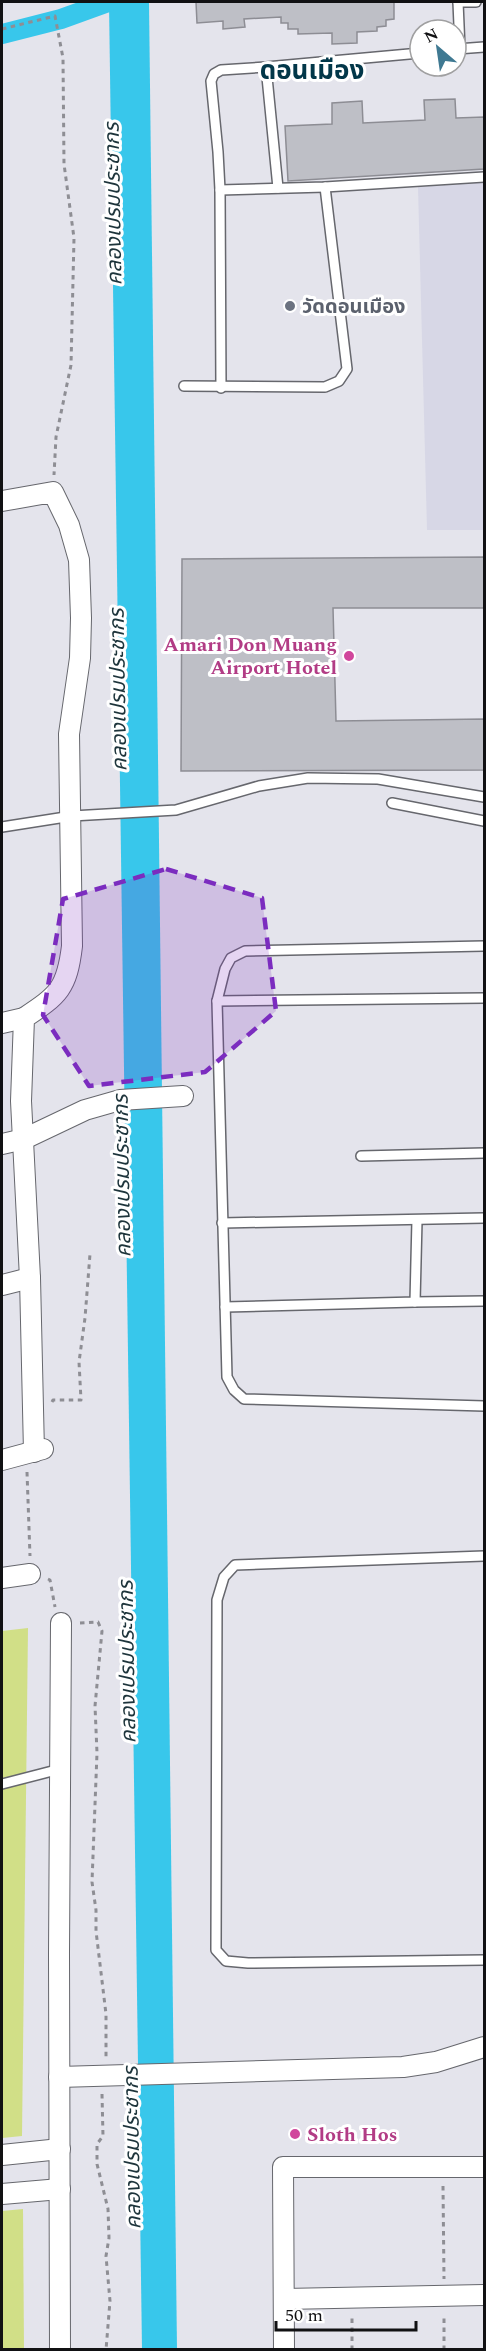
<svg xmlns="http://www.w3.org/2000/svg" width="486" height="2351" viewBox="0 0 486 2351" font-family="Spectral,'Noto Sans Thai',serif">
	<rect width="100%" height="100%" fill="#e4e4ec"/>
	<path fill="#d7d7e6" d="M484,182V530H427L418,187Z"/>
	<g fill="#d1df87">
		<path d="M28,1628L22,2136L2,2138V1631Z"/>
		<path d="M23,2209L24,2349H2V2211Z"/>
	</g>
	<path fill="#38c7eb" d="M109,2H149L177,2350L142,2349Z"/>
	<g fill="none" stroke-linecap="round" stroke-linejoin="round">
		<path stroke="#38c7eb" stroke-width="20" d="M2,34L61,19L108,2"/>
	</g>
	<g fill="#bebfc6" stroke="#8d8d94" stroke-width="1.5">
		<path d="M196,2H394V19L386,20V26L377,27V31L357,32V43L332,44V33L298,34V29H288V23H281V17L244,19L245,27L223,29V21L197,23Z"/>
		<path d="M455,99L456,118L484,117V169L288,181L285,126L332,124V103L362,101L363,123L425,120L424,100Z"/>
		<path d="M484,557V608H333L336,721L484,719V770L181,771L182,559Z"/>
	</g>
	<g fill="none" stroke-linecap="round" stroke-linejoin="round">
		<g stroke="#66676d" stroke-width="12">
			<g id="service">
				<path d="M458,2L460,49"/>
				<path d="M458,2H476"/>
				<path d="M457,49L484,47"/>
				<path d="M278,188L266,67L420,53"/>
				<path d="M220,190L325,187L484,177"/>
				<path d="M184,386L325,387L339,381L347,369L325,187"/>
				<path d="M221,388L220,190L218,152L211,81L214,74L221,70L266,67"/>
				<path d="M392,803L484,821"/>
				<path d="M2,827L72,816L176,810L259,786L308,778L378,779L484,797"/>
				<path d="M484,946L245,951L231,958L225,969L217,1001L227,1377L234,1390L244,1399L484,1406"/>
				<path d="M217,1001L484,998"/>
				<path d="M361,1156L484,1153"/>
				<path d="M222,1223L484,1218"/>
				<path d="M415,1302L484,1301"/>
				<path d="M225,1307L415,1302L417,1220"/>
				<path d="M484,1556L235,1565L224,1577L217,1600L216,1950L226,1961L248,1963L484,1960"/>
				<path d="M2,1784L60,1769"/>
			</g>
		</g>
		<g stroke="#66676d" stroke-width="22">
			<g id="minor">
				<path d="M2,501L53,492L69,525L79,560L81,618L80,658L69,734L72,946C67,988 59,995 24,1018L21,1101L30,1278L34,1452"/>
				<path d="M2,1023L24,1018"/>
				<path d="M2,1144L24,1139L85,1110L120,1100L183,1096"/>
				<path d="M2,1285L30,1278"/>
				<path d="M2,1460L43,1449"/>
				<path d="M2,1578L30,1574"/>
				<path d="M59,2077L403,2067L436,2062L484,2047"/>
				<path d="M2,2155L60,2149"/>
				<path d="M2,2194L60,2189"/>
				<path d="M284,2299L484,2295"/>
				<path d="M60,2350L59,1954L61,1623"/>
				<path d="M284,2350L283,2167H484"/>
			</g>
		</g>
		<g stroke="#8e8e94" stroke-width="3" stroke-dasharray="4.5 4.5" stroke-linecap="butt">
			<path d="M2,29L55,16L63,58L64,164L74,238L71,365L56,437L54,475"/>
			<path d="M52,1402L53,1400H81L79,1362L85,1318L90,1254"/>
			<path d="M27,1472L30,1556"/>
			<path d="M48,1579L50,1580L55,1607"/>
			<path d="M80,1623L98,1622L102,1631L95,1706L97,1753L92,1882L96,1910V1931L106,2014V2058"/>
			<path d="M102,2094L103,2136L97,2144V2164L108,2209L109,2238L106,2256L110,2301L106,2350"/>
			<path d="M443,2186L444,2279"/>
			<path d="M352,2350V2315"/>
			<path d="M444,2350V2315"/>
		</g>
		<use href="#service" stroke="#fff" stroke-width="9"/>
		<use href="#minor" stroke="#fff" stroke-width="20"/>
	</g>
	<path fill="#7b2cbf" fill-opacity="0.2" stroke="#7b2cbf" stroke-width="4.5" stroke-dasharray="12 8" stroke-linejoin="round" d="M166,869L262,898L276,1011L205,1072L89,1086L43,1015L63,899Z"/>
	<circle fill="#6b7280" stroke="#fff" stroke-width="2" cx="290" cy="306" r="6"/>
	<g fill="#d1479c" stroke="#fff" stroke-width="2">
		<circle cx="349" cy="656" r="6"/>
		<circle cx="295" cy="2134" r="6"/>
	</g>
	<g text-anchor="middle" stroke-width="6" stroke-linejoin="round" paint-order="stroke">
		<g font-size="20" font-weight="bold" fill="#5b616d" stroke="#fff" text-anchor="start">
			<text x="302" y="313">วัดดอนเมือง</text>
		</g>
		<g font-size="20" font-weight="bold" fill="#b23c85" stroke="#fff" text-anchor="end">
			<text x="337" y="651">Amari Don Muang<tspan x="337" dy="23">Airport Hotel</tspan></text>
			<text x="307" y="2141" text-anchor="start">Sloth Hos</text>
		</g>
		<g font-size="21" font-style="italic" fill="#1d343b" stroke="#fff">
			<text transform="translate(113 204) rotate(-91)" y="7">คลองเปรมประชากร</text>
			<text transform="translate(118 690) rotate(-91)" y="7">คลองเปรมประชากร</text>
			<text transform="translate(122 1176) rotate(-91)" y="7">คลองเปรมประชากร</text>
			<text transform="translate(127 1662) rotate(-91)" y="7">คลองเปรมประชากร</text>
			<text transform="translate(132 2148) rotate(-91)" y="7">คลองเปรมประชากร</text>
		</g>
		<g font-size="26" font-weight="bold" fill="#023749" stroke="#fff">
			<text x="312" y="79">ดอนเมือง</text>
		</g>
	</g>
	<rect width="486" height="2351" fill="none" stroke="#111113" stroke-width="6"/>
	<g transform="translate(438 48) rotate(331)"><circle r="28" fill="#ffffff" stroke="#a0a0a1" stroke-width="1.5"/>
	<path d="M0-4.5L10 22L0 15L-10 22Z" fill="#3f7992"/>
	<text y="-9" font-size="16" font-weight="bold" text-anchor="middle" fill="#111113">N</text>
	</g>
	<path d="M276 2321v9h140v-9" fill="none" stroke="#111113" stroke-width="3"/>
	<text x="285" y="2321" font-size="18" fill="#111113" stroke="#ffffff" stroke-width="4.5" paint-order="stroke">50 m</text>
</svg>
